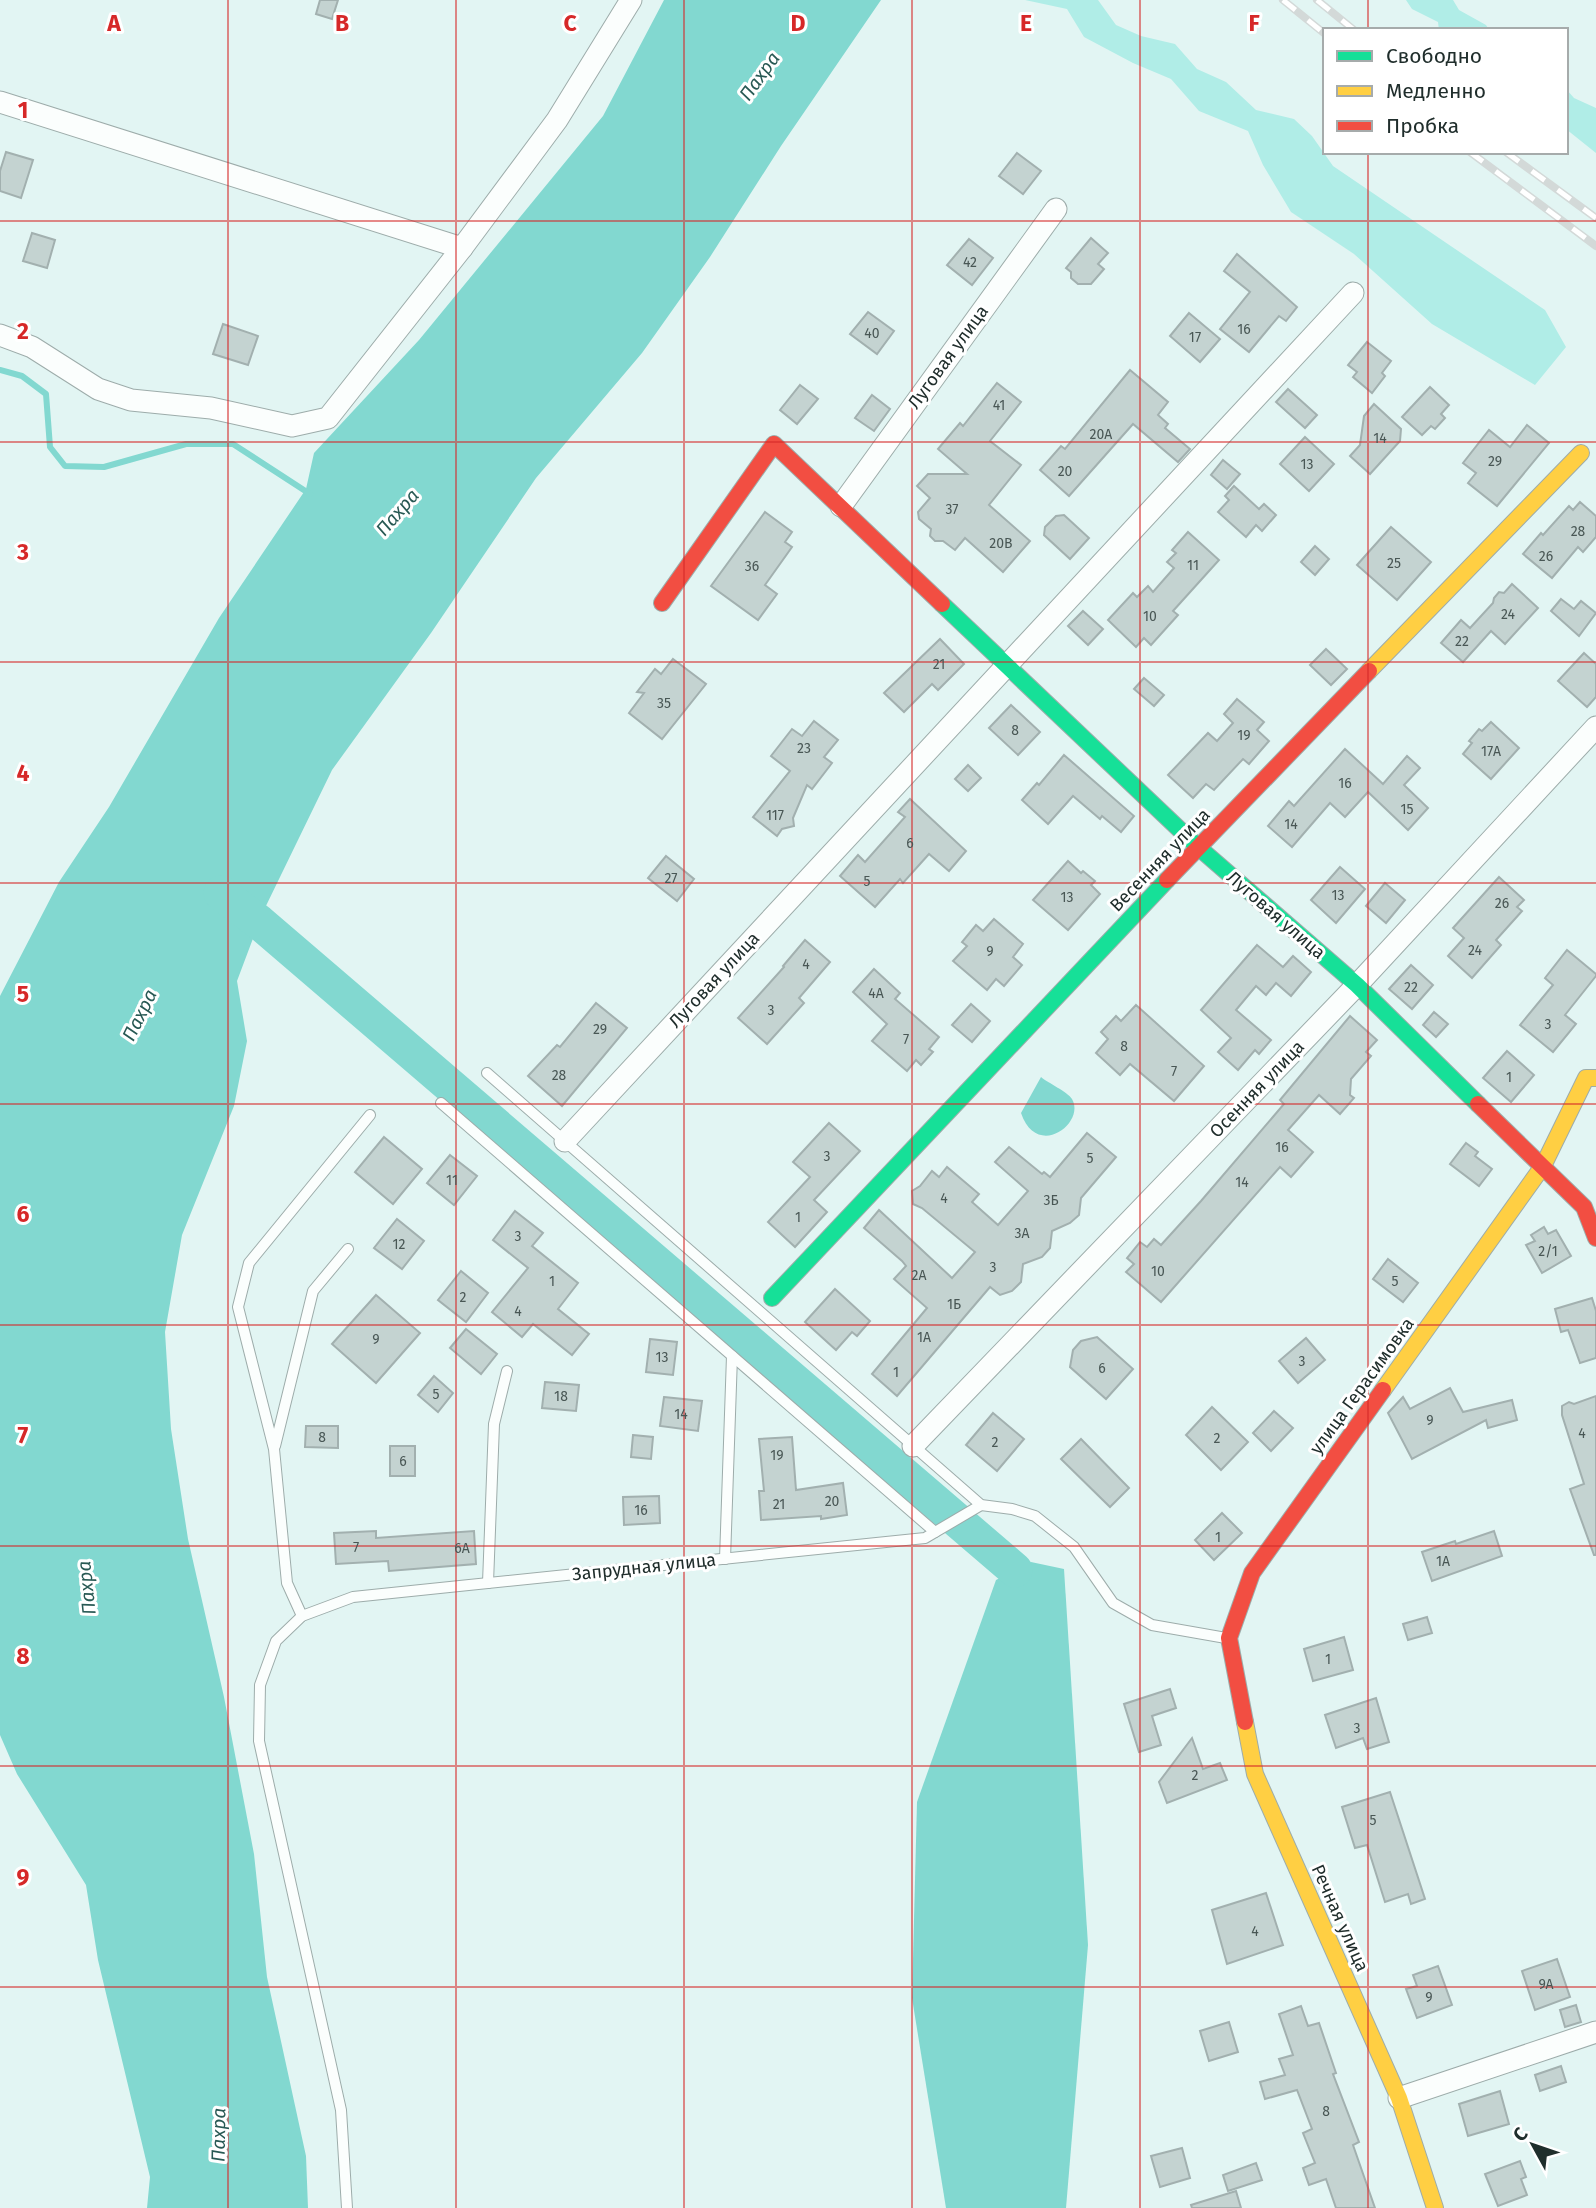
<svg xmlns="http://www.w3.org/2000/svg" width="1596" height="2208" viewBox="0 0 1596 2208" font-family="'Fira Sans',sans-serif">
	<rect width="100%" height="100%" fill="#e2f5f3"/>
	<g fill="#b0ede7">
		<path d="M1025,0H1098L1116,25L1141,36L1175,44L1197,69L1226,82L1256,110L1294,119L1312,136L1333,166L1545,310L1566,347L1535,385L1432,324L1354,254L1291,212L1263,165L1248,131L1199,111L1171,79L1133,63L1084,37L1067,9Z"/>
		<path d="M1406,0H1453L1459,10L1486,25L1489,30H1439L1438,22L1412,9Z"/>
		<path d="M1566,89L1574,98L1596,108V153L1566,129Z"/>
	</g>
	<g fill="#82d8d0">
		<path d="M664,0H881L781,146L710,257L642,353L536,478L431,633L332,770L263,912L237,981L247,1041L234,1106L182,1235L165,1332L171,1429L188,1539L224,1697L254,1854L267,1977L306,2156L308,2208H147L150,2177L98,1960L86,1885L17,1774L0,1735V996L59,882L109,807L219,618L306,489L314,453L419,340L603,116Z"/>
		<path d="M1041,1077C1048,1083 1068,1092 1072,1099C1086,1123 1037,1160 1021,1113Z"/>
		<path d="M1031,1562L1064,1569L1088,1945L1066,2208H946L912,1998L917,1802L996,1580Z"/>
	</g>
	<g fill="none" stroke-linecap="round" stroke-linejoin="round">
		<path stroke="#82d8d0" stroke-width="6" d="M0,370L22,376L46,394L50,447L65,466L104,467L186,444H233L310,494"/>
		<path stroke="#82d8d0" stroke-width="35" d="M221,893L259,922L1015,1570"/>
	</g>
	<g fill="#c4d3d1" stroke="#a2b0af" stroke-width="2">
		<path d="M320,0H338L332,19L316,14Z"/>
		<path d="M6,152L33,160L21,198L0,191V171Z"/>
		<path d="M1017,153L1041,171L1023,194L999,176Z"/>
		<path d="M32,233L55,240L47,268L23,261Z"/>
		<path d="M1091,238L1108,253L1098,264L1104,269L1091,284H1078L1071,278V272L1066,268Z"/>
		<path d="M969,239L993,258L972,285L947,265Z"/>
		<path d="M1237,254L1297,307L1286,321L1279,316L1249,352L1220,329L1250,292L1224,271Z"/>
		<path d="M868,312L894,331L877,354L850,334Z"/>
		<path d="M1189,313L1220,339L1200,362L1170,336Z"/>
		<path d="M223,324L258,336L248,365L213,354Z"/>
		<path d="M1367,342L1391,361L1382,373L1385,376L1372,393L1353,377L1357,372L1348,365Z"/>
		<path d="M1130,370L1168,402L1158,415L1168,424L1165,428L1190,449L1178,462L1133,424L1069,496L1040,470L1061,446L1065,449Z"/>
		<path d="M997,383L1021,402L990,441L1021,465L989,505L1030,541L1003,572L965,538L955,550L943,541H935L930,536L931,529L919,519L918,512L930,498L917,486L928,474H967L938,449L960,423L963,426Z"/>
		<path d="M800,385L818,399L797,424L780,410Z"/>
		<path d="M1430,387L1449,405L1441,414L1445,418L1435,429L1431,426L1422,435L1402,417Z"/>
		<path d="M1288,389L1317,415L1305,428L1276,402Z"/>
		<path d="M872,395L890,409L874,431L855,418Z"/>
		<path d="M1374,404L1401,429L1400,441L1370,474L1350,456L1360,445L1364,416Z"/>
		<path d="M1527,425L1549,443L1497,506L1468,483L1476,473L1463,463L1489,430L1510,447Z"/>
		<path d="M1305,437L1334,464L1309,491L1280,464Z"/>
		<path d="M1223,460L1240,474L1227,489L1211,475Z"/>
		<path d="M1234,486L1259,509L1264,504L1276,515L1262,531L1256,525L1246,537L1218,512L1229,500L1225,496Z"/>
		<path d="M1580,502L1596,516V537L1583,552L1578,547L1552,578L1523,554L1541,533L1543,535L1569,506L1573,510Z"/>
		<path d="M765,512L792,532L785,542L792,547L765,585L777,594L758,620L711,586Z"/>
		<path d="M1064,515L1089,538L1070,559L1044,535L1045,527L1056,516Z"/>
		<path d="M1391,527L1431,562L1397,600L1357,565Z"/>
		<path d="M1188,532L1219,560L1173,611L1178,615L1151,645L1144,638L1136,647L1108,620L1133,593L1137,597L1148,586L1153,592L1174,568L1167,562L1176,553L1172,550Z"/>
		<path d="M1315,546L1329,559L1315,575L1301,562Z"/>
		<path d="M1512,584L1538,608L1505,644L1491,631L1463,662L1441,643L1461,620L1470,628L1493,603L1494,598L1499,592L1504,593Z"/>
		<path d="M1561,599L1574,609L1581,601L1596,613L1579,636L1551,611Z"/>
		<path d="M1083,611L1103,629L1088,645L1068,626Z"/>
		<path d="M940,639L964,664L938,690L932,684L904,712L884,693Z"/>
		<path d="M1326,649L1347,669L1331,685L1310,665Z"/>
		<path d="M1584,653L1596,664V697L1587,707L1558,681Z"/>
		<path d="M673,659L706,684L662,739L629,713L644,693L637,692L655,669L661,674Z"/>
		<path d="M1144,678L1164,695L1154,706L1134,689Z"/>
		<path d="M1237,699L1264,722L1257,730L1269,741L1249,764L1243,759L1214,790L1206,784L1193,798L1168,775L1208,733L1217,741L1233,723L1224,714Z"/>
		<path d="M1011,705L1040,732L1018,755L989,728Z"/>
		<path d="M814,721L838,740L824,757L832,763L812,789L807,785L793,818L794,826L782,829L777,836L753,817L790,771L771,756L792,729L802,736Z"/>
		<path d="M1491,722L1519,748L1491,779L1463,754L1472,743L1469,741L1479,729L1482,731Z"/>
		<path d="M1345,749L1383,784L1407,756L1420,768L1404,785L1428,808L1408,830L1368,792L1345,817L1330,803L1292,847L1268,826L1289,801L1294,806Z"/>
		<path d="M1064,755L1134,816L1121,832L1102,816L1100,819L1073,796L1048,824L1022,800L1037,783L1039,785Z"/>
		<path d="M968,765L981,778L968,791L955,779Z"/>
		<path d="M910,799L966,851L949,871L929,854L903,883L900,879L875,907L840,876L858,855L865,862L905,817L898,812Z"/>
		<path d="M666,856L694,879L677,901L648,878Z"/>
		<path d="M1068,861L1081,873L1083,871L1095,881L1091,885L1100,894L1068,930L1033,900Z"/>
		<path d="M1340,867L1365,889L1336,923L1311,900Z"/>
		<path d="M1499,877L1524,900L1517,907L1522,911L1496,940L1501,945L1472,978L1448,956L1464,938L1453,928Z"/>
		<path d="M1385,883L1405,900L1386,923L1366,906Z"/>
		<path d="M994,919L1023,944L1013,957L1022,965L1004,986L996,979L987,990L953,961L967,946L962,942L976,925L983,931Z"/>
		<path d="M805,940L830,962L799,998L804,1003L767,1044L738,1018L784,967L783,966Z"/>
		<path d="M1257,945L1283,967L1293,956L1311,972L1291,996L1276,983L1266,995L1256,986L1236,1010L1271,1040L1259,1054L1255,1050L1238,1070L1218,1052L1231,1038L1201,1010Z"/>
		<path d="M1567,950L1596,974V976L1565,1015L1576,1024L1553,1052L1520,1025L1553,985L1545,978Z"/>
		<path d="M1411,965L1433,985L1412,1009L1389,989Z"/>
		<path d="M874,969L900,993L895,999L939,1037L929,1049L933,1052L921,1065L916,1060L907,1071L872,1041L887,1024L853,992Z"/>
		<path d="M596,1003L627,1028L562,1106L528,1076L557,1045L560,1047Z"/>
		<path d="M971,1004L990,1021L972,1042L952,1025Z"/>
		<path d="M1136,1005L1204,1066L1174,1101L1130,1064L1120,1075L1096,1053L1108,1039L1101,1032L1116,1016L1121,1021Z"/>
		<path d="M1434,1012L1448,1024L1436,1037L1423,1025Z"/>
		<path d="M1350,1016L1377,1040L1366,1052L1371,1056L1351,1079L1350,1095L1354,1098L1340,1114L1319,1095L1288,1130L1313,1152L1291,1177L1280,1167L1161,1302L1126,1272L1134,1264L1127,1258L1140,1242L1147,1247L1154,1239L1161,1245L1201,1201L1284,1104L1280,1100Z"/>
		<path d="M1507,1051L1534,1075L1511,1102L1483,1078Z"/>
		<path d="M829,1123L860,1151L814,1200L827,1212L795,1247L768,1222L810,1177L793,1162Z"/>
		<path d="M1087,1133L1116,1157L1081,1198L1079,1215L1070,1223L1052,1231L1050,1248L1042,1257L1023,1264L1021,1282L1012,1291L1000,1295L990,1287L897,1396L872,1374L927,1308L894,1279L906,1266L902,1261L864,1228L879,1210L952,1278L975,1252L922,1208L913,1204L912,1191L920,1186L932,1171L939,1177L947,1167L979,1194L972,1202L998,1225L1028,1191L995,1162L1009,1147L1042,1174L1044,1172L1050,1177Z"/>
		<path d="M384,1137L422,1169L393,1204L355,1172Z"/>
		<path d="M1466,1143L1478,1152L1475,1156L1492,1169L1479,1186L1450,1164Z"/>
		<path d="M450,1155L477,1176L454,1205L427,1183Z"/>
		<path d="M515,1211L543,1233L532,1246L578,1283L558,1309L589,1334L572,1355L533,1324L522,1337L492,1312L528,1268L493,1240Z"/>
		<path d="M397,1219L424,1241L402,1269L374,1248Z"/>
		<path d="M1544,1227L1548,1234L1556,1230L1571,1256L1542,1273L1526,1245L1535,1241L1531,1235Z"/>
		<path d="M1388,1259L1418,1283L1403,1302L1373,1279Z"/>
		<path d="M461,1271L488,1293L466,1322L438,1300Z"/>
		<path d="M835,1289L870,1321L857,1336L852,1332L836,1350L805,1322Z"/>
		<path d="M376,1295L420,1333L376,1383L332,1344Z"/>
		<path d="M1592,1298L1596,1311V1358L1580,1363L1568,1330L1561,1332L1555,1309Z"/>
		<path d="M466,1329L497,1354L481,1374L450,1348Z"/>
		<path d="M1097,1337L1133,1369L1106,1399L1070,1367L1073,1350L1081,1341Z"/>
		<path d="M1306,1338L1325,1360L1298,1383L1279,1361Z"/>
		<path d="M650,1339L677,1342L673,1375L646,1372Z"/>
		<path d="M434,1376L453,1393L438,1412L418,1395Z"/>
		<path d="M545,1382L579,1385L576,1411L542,1408Z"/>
		<path d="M1450,1388L1463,1412L1512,1400L1517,1420L1488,1428L1486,1420L1412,1459L1388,1413L1403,1397L1410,1409Z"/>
		<path d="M1596,1396V1555H1594L1570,1489L1584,1484L1562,1415V1406L1569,1402L1574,1404Z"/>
		<path d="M664,1397L702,1401L698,1431L660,1426Z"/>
		<path d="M1212,1407L1248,1442L1221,1470L1186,1435Z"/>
		<path d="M1274,1411L1293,1428L1271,1451L1253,1433Z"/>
		<path d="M993,1413L1024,1439L997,1471L966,1445Z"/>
		<path d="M306,1426H338V1448L305,1447Z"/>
		<path d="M633,1435L653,1437L651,1459L631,1457Z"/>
		<path d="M792,1437L796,1490L843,1483L847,1515L821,1519V1516L761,1520L759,1491H764L759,1439Z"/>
		<path d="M1081,1439L1129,1488L1110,1507L1061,1459Z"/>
		<rect x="390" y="1446" width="25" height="30"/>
		<path d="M659,1496L660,1523L624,1525L623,1497Z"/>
		<path d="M1222,1513L1242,1533L1214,1560L1195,1540Z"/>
		<path d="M376,1531V1538L474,1531L476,1564L389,1571L388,1561L336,1564L334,1533Z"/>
		<path d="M1494,1531L1502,1556L1432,1581L1422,1552L1455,1541L1456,1544Z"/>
		<path d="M1427,1617L1432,1633L1408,1640L1403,1624Z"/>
		<path d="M1344,1637L1353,1670L1313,1681L1304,1649Z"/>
		<path d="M1170,1689L1176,1708L1152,1716L1161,1745L1139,1752L1124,1704Z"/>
		<path d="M1376,1698L1389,1742L1367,1749L1363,1738L1336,1748L1325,1715Z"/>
		<path d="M1192,1738L1203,1769L1220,1763L1227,1780L1167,1803L1159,1782Z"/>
		<path d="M1390,1792L1425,1899L1411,1904L1408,1894L1385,1902L1367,1845L1355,1848L1342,1807Z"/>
		<path d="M1266,1893L1283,1945L1227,1964L1212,1910Z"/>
		<path d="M1557,1959L1570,1997L1535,2010L1522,1971Z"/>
		<path d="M1438,1966L1452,2005L1417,2018L1406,1989L1417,1986L1413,1975Z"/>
		<path d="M1576,2005L1581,2022L1565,2027L1560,2010Z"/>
		<path d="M1301,2006L1308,2026L1319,2023L1336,2073L1333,2074L1359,2142L1353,2145L1375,2208H1336L1326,2179L1309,2185L1303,2168L1315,2163L1303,2133L1312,2129L1297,2090L1265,2099L1260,2082L1285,2075L1279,2059L1293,2055L1279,2014Z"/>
		<path d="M1229,2022L1238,2052L1209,2061L1200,2031Z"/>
		<path d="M1561,2066L1566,2082L1540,2091L1535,2075Z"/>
		<path d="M1500,2091L1509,2124L1468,2136L1459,2104Z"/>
		<path d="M1182,2148L1190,2178L1160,2187L1151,2156Z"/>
		<path d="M1520,2161L1526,2177L1521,2179L1527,2195L1498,2206L1485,2174Z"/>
		<path d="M1256,2163L1262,2180L1228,2191L1223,2175Z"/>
		<path d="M1236,2191L1241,2208H1192L1191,2205Z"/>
	</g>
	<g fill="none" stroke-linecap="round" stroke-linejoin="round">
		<g stroke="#9dacaa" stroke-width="12">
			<g id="lane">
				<path d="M487,1073L981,1505L1012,1509L1035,1516L1074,1547L1113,1603L1152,1625L1226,1638"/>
				<path d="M441,1103L935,1532"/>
				<path d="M275,1446L313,1291L348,1249"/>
				<path d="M725,1559L732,1356"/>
				<path d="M488,1583L494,1424L507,1371"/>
				<path d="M302,1616L287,1583L274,1449L238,1307L249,1263L370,1115"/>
				<path d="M347,2208L341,2110L259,1741L260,1685L276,1641L302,1616L353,1597L925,1538L981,1505"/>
			</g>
		</g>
		<g stroke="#9dacaa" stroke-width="23">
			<g id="street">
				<path d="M0,102L462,248"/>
				<path d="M0,335L32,347L98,389L131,400L211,408L292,426L328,418L462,248L557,120L631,0"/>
				<path d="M841,506L1056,209"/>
				<path d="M565,1141L1353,293"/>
				<path d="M913,1446L1357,985L1596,727"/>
				<path d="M1399,2098L1596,2032"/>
			</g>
		</g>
		<g stroke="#9dacaa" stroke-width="18">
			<g id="fast">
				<path d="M942,604L1198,847L1357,985L1478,1104"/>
				<path d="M772,1298L1167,880"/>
			</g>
		</g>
		<g stroke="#9dacaa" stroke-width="18">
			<g id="slow">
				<path d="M1369,671L1581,453"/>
				<path d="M1383,1390L1543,1166L1586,1078H1596"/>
				<path d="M1245,1722L1255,1774L1399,2098L1435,2208"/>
			</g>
		</g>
		<g stroke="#9dacaa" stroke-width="18">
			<g id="jam">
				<path d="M662,603L774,444L942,604"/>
				<path d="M1167,880L1369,671"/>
				<path d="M1478,1104L1584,1207L1596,1238"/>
				<path d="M1245,1722L1229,1638L1252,1573L1383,1390"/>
			</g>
		</g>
		<use href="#lane" stroke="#fbfefd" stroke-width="10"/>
		<use href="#street" stroke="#fbfefd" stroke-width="21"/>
		<use href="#fast" stroke="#16e098" stroke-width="16"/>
		<use href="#slow" stroke="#ffcf43" stroke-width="16"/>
		<use href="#jam" stroke="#f24e42" stroke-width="16"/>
		<g stroke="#d3d9d8" stroke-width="8">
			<g id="rail">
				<path d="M1283,0L1325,34"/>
				<path d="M1317,0L1354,30"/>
				<path d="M1470,152L1596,246"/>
				<path d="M1506,152L1596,218"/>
			</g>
		</g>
		<use href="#rail" stroke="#fff" stroke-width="5" stroke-dasharray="16" stroke-linecap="butt"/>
	</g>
	<path fill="none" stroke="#d62828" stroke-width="2" stroke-opacity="0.55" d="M228,0V2208M456,0V2208M684,0V2208M912,0V2208M1140,0V2208M1368,0V30M1368,152V2208M0,221H1596M0,442H1596M0,662H1596M0,883H1596M0,1104H1596M0,1325H1596M0,1546H1596M0,1766H1596M0,1987H1596"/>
	<g text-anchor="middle" stroke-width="6" stroke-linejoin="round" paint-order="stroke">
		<g font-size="14" fill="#495755">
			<text x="970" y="267">42</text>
			<text x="1244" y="334">16</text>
			<text x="872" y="338">40</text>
			<text x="1195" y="342">17</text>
			<text x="999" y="410">41</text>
			<text x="1101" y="439">20А</text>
			<text x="1380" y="443">14</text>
			<text x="1495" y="466">29</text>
			<text x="1307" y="469">13</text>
			<text x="1065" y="476">20</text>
			<text x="952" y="514">37</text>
			<text x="1578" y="536">28</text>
			<text x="1001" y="548">20В</text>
			<text x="1546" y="561">26</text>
			<text x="1394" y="568">25</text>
			<text x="1193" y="570">11</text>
			<text x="752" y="571">36</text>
			<text x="1508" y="619">24</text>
			<text x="1150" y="621">10</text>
			<text x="1462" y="646">22</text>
			<text x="939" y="669">21</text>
			<text x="664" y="708">35</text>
			<text x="1015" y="735">8</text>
			<text x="1244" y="740">19</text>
			<text x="804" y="753">23</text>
			<text x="1491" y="756">17А</text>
			<text x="1345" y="788">16</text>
			<text x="1407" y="814">15</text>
			<text x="775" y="820">117</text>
			<text x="1291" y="829">14</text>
			<text x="910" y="848">6</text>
			<text x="671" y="883">27</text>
			<text x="867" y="886">5</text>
			<text x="1338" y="900">13</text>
			<text x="1067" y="902">13</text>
			<text x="1502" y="908">26</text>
			<text x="1475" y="955">24</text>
			<text x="990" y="956">9</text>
			<text x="806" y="969">4</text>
			<text x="1411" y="992">22</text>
			<text x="876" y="998">4А</text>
			<text x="771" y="1015">3</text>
			<text x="1548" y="1029">3</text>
			<text x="600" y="1034">29</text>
			<text x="906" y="1044">7</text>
			<text x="1124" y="1051">8</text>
			<text x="1174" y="1076">7</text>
			<text x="559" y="1080">28</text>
			<text x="1509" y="1082">1</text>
			<text x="1282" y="1152">16</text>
			<text x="827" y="1161">3</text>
			<text x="1090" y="1163">5</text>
			<text x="452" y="1185">11</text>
			<text x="1242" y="1187">14</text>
			<text x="944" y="1203">4</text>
			<text x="1051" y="1205">3Б</text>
			<text x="798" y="1222">1</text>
			<text x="1022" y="1238">3А</text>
			<text x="518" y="1241">3</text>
			<text x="399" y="1249">12</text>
			<text x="1548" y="1256">2/1</text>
			<text x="993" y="1272">3</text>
			<text x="1158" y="1276">10</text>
			<text x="919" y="1280">2А</text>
			<text x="552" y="1286">1</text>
			<text x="1395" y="1286">5</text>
			<text x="463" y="1302">2</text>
			<text x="954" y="1309">1Б</text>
			<text x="518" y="1316">4</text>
			<text x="924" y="1342">1А</text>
			<text x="376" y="1344">9</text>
			<text x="662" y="1362">13</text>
			<text x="1302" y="1366">3</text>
			<text x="1102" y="1373">6</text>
			<text x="896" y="1377">1</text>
			<text x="436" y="1399">5</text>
			<text x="561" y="1401">18</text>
			<text x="681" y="1419">14</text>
			<text x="1430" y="1425">9</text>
			<text x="1582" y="1438">4</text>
			<text x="322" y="1442">8</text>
			<text x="1217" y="1443">2</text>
			<text x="995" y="1447">2</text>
			<text x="777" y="1460">19</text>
			<text x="403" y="1466">6</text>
			<text x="832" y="1506">20</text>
			<text x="779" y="1509">21</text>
			<text x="641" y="1515">16</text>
			<text x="1218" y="1542">1</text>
			<text x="356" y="1552">7</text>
			<text x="462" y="1553">6А</text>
			<text x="1443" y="1566">1А</text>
			<text x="1328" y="1664">1</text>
			<text x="1357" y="1733">3</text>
			<text x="1195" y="1780">2</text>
			<text x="1373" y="1825">5</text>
			<text x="1255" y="1936">4</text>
			<text x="1546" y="1989">9А</text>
			<text x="1429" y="2002">9</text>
			<text x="1326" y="2116">8</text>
		</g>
		<g font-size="18" fill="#202e2c" stroke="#fff">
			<text transform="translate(948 357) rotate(-54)" y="6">Луговая улица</text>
			<text transform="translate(1160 860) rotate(-46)" y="6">Весенняя улица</text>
			<text transform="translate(1276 915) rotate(41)" y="6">Луговая улица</text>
			<text transform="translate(714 980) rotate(-47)" y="6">Луговая улица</text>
			<text transform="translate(1257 1089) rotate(-46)" y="6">Осенняя улица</text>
			<text transform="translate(1362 1386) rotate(-54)" y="6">улица Герасимовка</text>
			<text transform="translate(644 1567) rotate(-6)" y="6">Запрудная улица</text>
			<text transform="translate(1340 1918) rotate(66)" y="6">Речная улица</text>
		</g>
		<g font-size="19" font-style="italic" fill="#285954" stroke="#fff">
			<text transform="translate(759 76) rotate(-54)" y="7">Пахра</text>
			<text transform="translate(397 512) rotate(-49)" y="7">Пахра</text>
			<text transform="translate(139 1015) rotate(-64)" y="7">Пахра</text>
			<text transform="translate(86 1588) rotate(-96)" y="7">Пахра</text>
			<text transform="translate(218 2135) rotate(-89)" y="7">Пахра</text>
		</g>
	</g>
	<g font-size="23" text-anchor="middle" font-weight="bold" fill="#d62828" stroke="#fff" stroke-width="6" stroke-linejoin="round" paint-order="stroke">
		<text x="114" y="31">A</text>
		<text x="342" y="31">B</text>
		<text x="570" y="31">C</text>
		<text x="798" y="31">D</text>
		<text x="1026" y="31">E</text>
		<text x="1254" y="31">F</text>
		<text x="23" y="118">1</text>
		<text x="23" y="339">2</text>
		<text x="23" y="560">3</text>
		<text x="23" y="781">4</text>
		<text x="23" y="1002">5</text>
		<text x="23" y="1222">6</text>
		<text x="23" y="1443">7</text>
		<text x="23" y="1664">8</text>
		<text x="23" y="1885">9</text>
	</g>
	<rect x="1323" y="28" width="245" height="126" fill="#ffffff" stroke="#a6abab" stroke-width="2"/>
	<rect x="1337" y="51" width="35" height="10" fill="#16e098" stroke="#a6abab" stroke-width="2"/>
	<text x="1386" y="63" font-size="21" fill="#202e2c">Свободно</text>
	<rect x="1337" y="86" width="35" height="10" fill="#ffcf43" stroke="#a6abab" stroke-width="2"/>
	<text x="1386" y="98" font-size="21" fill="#202e2c">Медленно</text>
	<rect x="1337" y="121" width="35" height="10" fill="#f24e42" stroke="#a6abab" stroke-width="2"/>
	<text x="1386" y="133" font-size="21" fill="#202e2c">Пробка</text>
	<g transform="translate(1533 2145) rotate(310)" stroke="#ffffff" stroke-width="5" paint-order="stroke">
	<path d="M0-5L12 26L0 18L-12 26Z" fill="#202e2c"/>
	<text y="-10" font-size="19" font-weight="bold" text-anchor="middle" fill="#202e2c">С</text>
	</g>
</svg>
